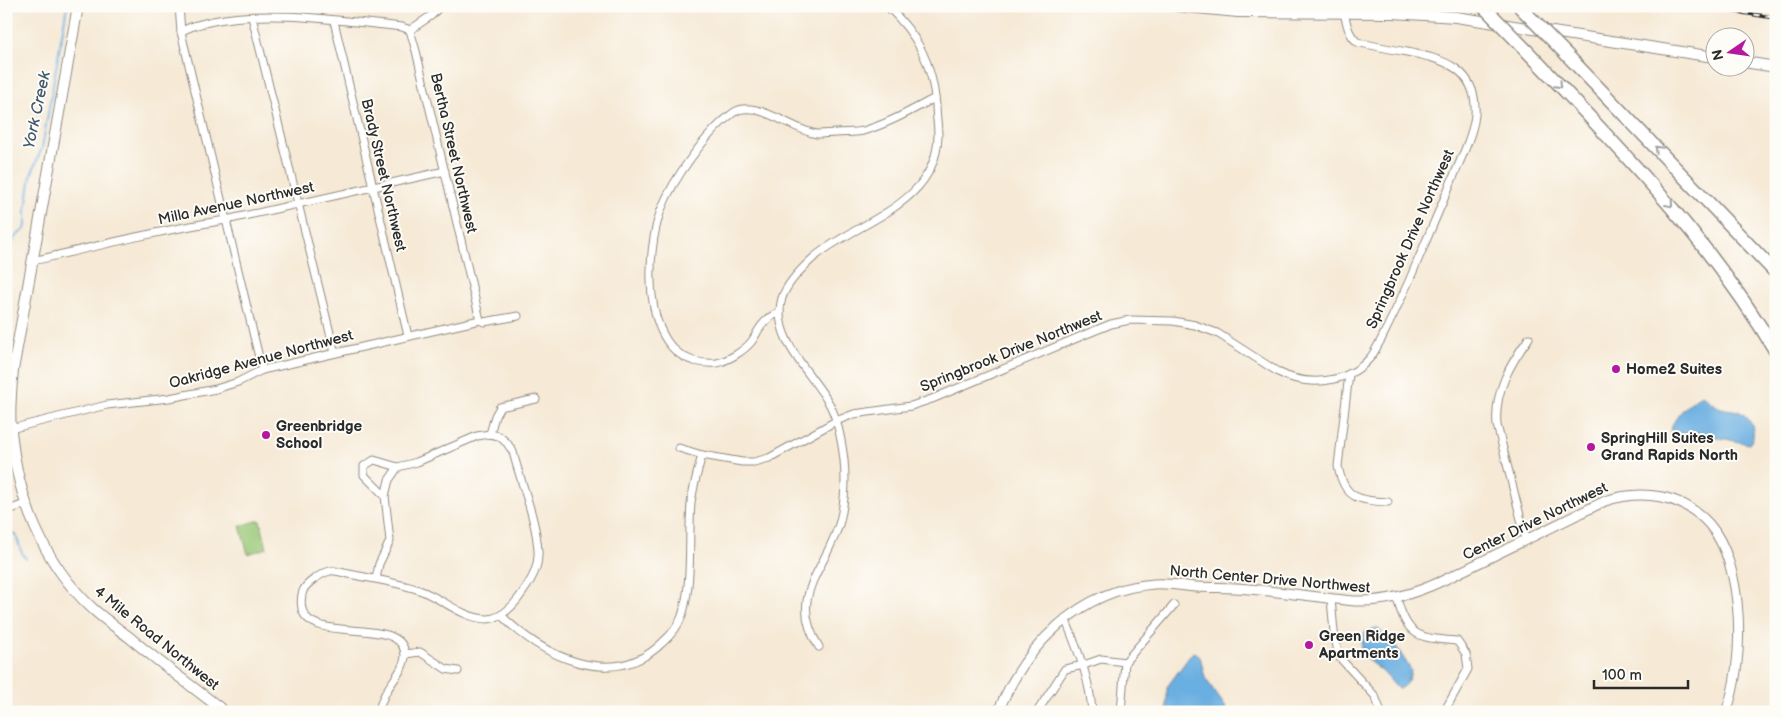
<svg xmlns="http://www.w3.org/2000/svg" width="1782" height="718" viewBox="0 0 1782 718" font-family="'Balsamiq Sans',sans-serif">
	<rect width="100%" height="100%" fill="#fdfcf7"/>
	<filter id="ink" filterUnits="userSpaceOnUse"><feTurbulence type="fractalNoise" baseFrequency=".02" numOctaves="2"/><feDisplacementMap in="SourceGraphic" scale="10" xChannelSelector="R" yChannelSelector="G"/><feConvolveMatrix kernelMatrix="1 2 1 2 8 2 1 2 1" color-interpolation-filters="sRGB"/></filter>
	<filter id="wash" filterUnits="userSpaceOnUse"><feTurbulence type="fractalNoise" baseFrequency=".0096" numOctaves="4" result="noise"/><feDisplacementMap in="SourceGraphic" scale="20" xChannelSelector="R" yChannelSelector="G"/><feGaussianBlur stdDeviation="1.12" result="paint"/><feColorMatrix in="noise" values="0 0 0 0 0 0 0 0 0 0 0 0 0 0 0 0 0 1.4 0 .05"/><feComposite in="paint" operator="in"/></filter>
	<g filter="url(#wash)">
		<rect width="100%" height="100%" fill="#f6e9d5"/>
		<path fill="#99c877" stroke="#627a51" d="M260,520L267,548L248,554L240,526Z"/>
		<g fill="#6bafe1" stroke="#4b6d86">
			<path d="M1702,395C1706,398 1710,402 1715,405C1722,410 1730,409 1738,411C1750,416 1759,434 1749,444L1693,432L1676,435L1670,433C1671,420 1690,400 1702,395Z"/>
			<path d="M1373,629H1378L1396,646L1411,670C1410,678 1406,687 1398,689L1383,672L1365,658L1361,653V645L1365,632Z"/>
			<path d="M1195,652L1200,656L1205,678L1229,712H1167V687L1192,653Z"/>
		</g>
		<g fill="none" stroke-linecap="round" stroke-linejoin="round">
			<g stroke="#6bafe1" stroke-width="2">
				<path d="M6,271L14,238L25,229L26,225V209L31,175L42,148L67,6"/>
				<path d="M6,293L8,304L6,308"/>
				<path d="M6,530L16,535L21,551L26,559"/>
			</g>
		</g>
	</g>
	<g filter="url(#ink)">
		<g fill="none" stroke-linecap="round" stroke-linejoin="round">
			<g stroke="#908a80" stroke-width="9">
				<g id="minor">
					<path d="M179,6L181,32L262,370"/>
					<path d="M252,17L335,353"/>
					<path d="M334,21L408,336"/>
					<path d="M410,30L416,51L480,320"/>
					<path d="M410,30L432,15L440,6"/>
					<path d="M181,32C191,25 202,24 213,21C275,9 340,21 402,27L410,30"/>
					<path d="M33,261C97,246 161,230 226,220L445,171"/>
					<path d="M780,312C775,314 770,317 767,320C759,326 757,334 752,341C744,351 729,360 717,363C709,364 702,363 694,361C641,346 646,251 661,210C673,179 706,133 733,113C755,97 793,131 817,134C823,134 830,133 836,133C845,132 854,133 863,131C888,124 912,110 935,98"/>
					<path d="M1349,374L1338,466C1344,499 1358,500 1388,502"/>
					<path d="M10,429L107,405L169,398L216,389L238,382L262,370L480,320L484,322L518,316"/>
					<path d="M490,434L495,416L500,407L536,399"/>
					<path d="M679,448L702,455L742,462H754L769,458L836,421L854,414L911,406L932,399L1084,335L1111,324L1130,320L1173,321L1195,325L1217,333L1278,372C1306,387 1347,384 1369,359C1374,354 1377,346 1381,340C1391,320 1400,301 1409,281C1427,238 1446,195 1464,152C1469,140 1474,127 1475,115C1478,68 1443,59 1407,52C1390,49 1373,46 1357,42C1348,34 1347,24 1344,13"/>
					<path d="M385,496L364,475V466L374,460L398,467"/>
					<path d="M6,511L25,504"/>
					<path d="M1526,539L1497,425C1494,392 1510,364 1529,338"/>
					<path d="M376,579L379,564L390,541L385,496L389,480L398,467L417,462L477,436L490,434L499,436L507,443L513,452C521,484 536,517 538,551C539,567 532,579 523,592C515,604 503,618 488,619C463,619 442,598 419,590C397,582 372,579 349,574C343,573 335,570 330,571C322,573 306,583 303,591C301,596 301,603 302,609C311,645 402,615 405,654C406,668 390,683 385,694C382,700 380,706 378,712"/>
					<path d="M1397,598C1407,638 1420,638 1457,641L1466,654L1468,669L1444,712"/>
					<path d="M1331,599L1334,632L1339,657L1375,696L1381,712"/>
					<path d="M501,615C541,656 613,691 662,643C670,636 678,627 682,616C693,582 688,539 691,503C693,487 698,470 702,455"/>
					<path d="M1065,618C1077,649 1090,678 1092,712"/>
					<path d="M819,647C786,595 827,569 840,521C845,501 846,480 844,460C842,443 838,421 830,405C813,374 770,338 782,298C787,283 800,270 812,259C855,221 937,207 938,135C938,125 936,115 936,105C932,63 918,35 887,6"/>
					<path d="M405,654L420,652L446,669L458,671"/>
					<path d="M1037,712L1065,669L1084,665L1101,659L1125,662"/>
					<path d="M1121,712L1125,662L1174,605"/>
				</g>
			</g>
			<g stroke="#908a80" stroke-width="11">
				<path id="tertiary" d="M998,712C1025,646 1080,589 1154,584C1169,583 1182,586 1196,587C1214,588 1231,587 1249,589C1285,592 1320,598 1355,601C1387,602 1414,594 1442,581L1605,501C1641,489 1682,494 1709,524C1745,565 1745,664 1726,712"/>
			</g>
			<g stroke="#908a80" stroke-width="12">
				<g id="secondary">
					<path d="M78,6L13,370C11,390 9,411 11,431C17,498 43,563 93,609C104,619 117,628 129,637C160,663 193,687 225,712"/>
					<path d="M1176,6L1238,12L1393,13L1456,17L1714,57"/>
					<path d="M1744,62L1776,67"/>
				</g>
			</g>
			<g stroke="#908a80" stroke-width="15">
				<g id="motorway">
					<path d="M1526,50C1616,145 1709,238 1776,352"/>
					<path d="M1567,55L1776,273"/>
				</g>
			</g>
			<use href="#minor" stroke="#fff" stroke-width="7"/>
			<use href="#tertiary" stroke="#fff" stroke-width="9"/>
			<use href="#secondary" stroke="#fff" stroke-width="10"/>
			<use href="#motorway" stroke="#fff" stroke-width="12"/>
			<g stroke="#2b2b2b" stroke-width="4">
				<path id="rail" d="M1700,6L1776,18"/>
			</g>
			<use href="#rail" stroke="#fdfcf7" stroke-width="2" stroke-dasharray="5.5" stroke-linecap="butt"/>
			<g stroke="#908a80" stroke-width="15" stroke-linecap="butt">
				<g id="motorway-bridge">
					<path d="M1483,6L1526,50"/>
					<path d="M1519,6L1567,55"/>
				</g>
			</g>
			<use href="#motorway-bridge" stroke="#fff" stroke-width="12"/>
		</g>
		<defs><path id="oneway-chevron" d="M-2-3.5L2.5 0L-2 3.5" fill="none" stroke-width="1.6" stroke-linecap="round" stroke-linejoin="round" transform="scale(1.25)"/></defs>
		<g stroke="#a0a0a0">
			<use href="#oneway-chevron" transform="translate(1559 85) rotate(46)"/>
			<use href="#oneway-chevron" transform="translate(1658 149) rotate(-134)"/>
			<use href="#oneway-chevron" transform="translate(1670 204) rotate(49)"/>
		</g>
	</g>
	<g fill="#b5179e" stroke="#fdfcf7" stroke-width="2">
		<circle cx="1616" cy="369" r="5"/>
		<circle cx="266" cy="435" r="5"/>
		<circle cx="1591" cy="447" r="5"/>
		<circle cx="1309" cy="645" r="5"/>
	</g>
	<g text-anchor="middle" stroke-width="4" stroke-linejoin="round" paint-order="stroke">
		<g font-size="15" fill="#2b2b2b" stroke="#fdfcf7">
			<text transform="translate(454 153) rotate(77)" y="5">Bertha Street Northwest</text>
			<text transform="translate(384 175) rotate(77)" y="5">Brady Street Northwest</text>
			<text transform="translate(236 203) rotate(-12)" y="5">Milla Avenue Northwest</text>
			<text transform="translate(1410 239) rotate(-66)" y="5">Springbrook Drive Northwest</text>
			<text transform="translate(1011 351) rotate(-22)" y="5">Springbrook Drive Northwest</text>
			<text transform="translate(261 359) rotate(-15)" y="5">Oakridge Avenue Northwest</text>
			<text transform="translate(1535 521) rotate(-26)" y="5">Center Drive Northwest</text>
			<text transform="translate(1270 579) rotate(5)" y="5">North Center Drive Northwest</text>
			<text transform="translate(157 638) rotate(39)" y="5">4 Mile Road Northwest</text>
		</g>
		<g font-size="15" font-weight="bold" fill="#2b2b2b" stroke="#fdfcf7" text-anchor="start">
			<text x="1626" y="374">Home2 Suites</text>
			<text x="276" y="431">Greenbridge<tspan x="276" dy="17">School</tspan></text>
			<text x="1601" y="443">SpringHill Suites<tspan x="1601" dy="17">Grand Rapids North</tspan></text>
			<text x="1319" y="641">Green Ridge<tspan x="1319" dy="17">Apartments</tspan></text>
		</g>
		<g font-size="16" font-style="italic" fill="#41596b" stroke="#fdfcf7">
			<text transform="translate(36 110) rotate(-78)" y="6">York Creek</text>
		</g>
	</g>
	<rect width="1782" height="718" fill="none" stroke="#fdfcf7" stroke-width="25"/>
	<g transform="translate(1730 52) rotate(257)"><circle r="24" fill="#fdfcf7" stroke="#a9a8a5"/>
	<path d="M0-4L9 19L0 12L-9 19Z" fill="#b5179e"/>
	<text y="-8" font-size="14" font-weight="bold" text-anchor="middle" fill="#2b2b2b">N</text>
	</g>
	<path d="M1594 680v8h94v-8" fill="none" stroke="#2b2b2b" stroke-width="2.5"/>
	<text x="1602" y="680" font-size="15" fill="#2b2b2b" stroke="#fdfcf7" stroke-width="4" paint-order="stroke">100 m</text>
</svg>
